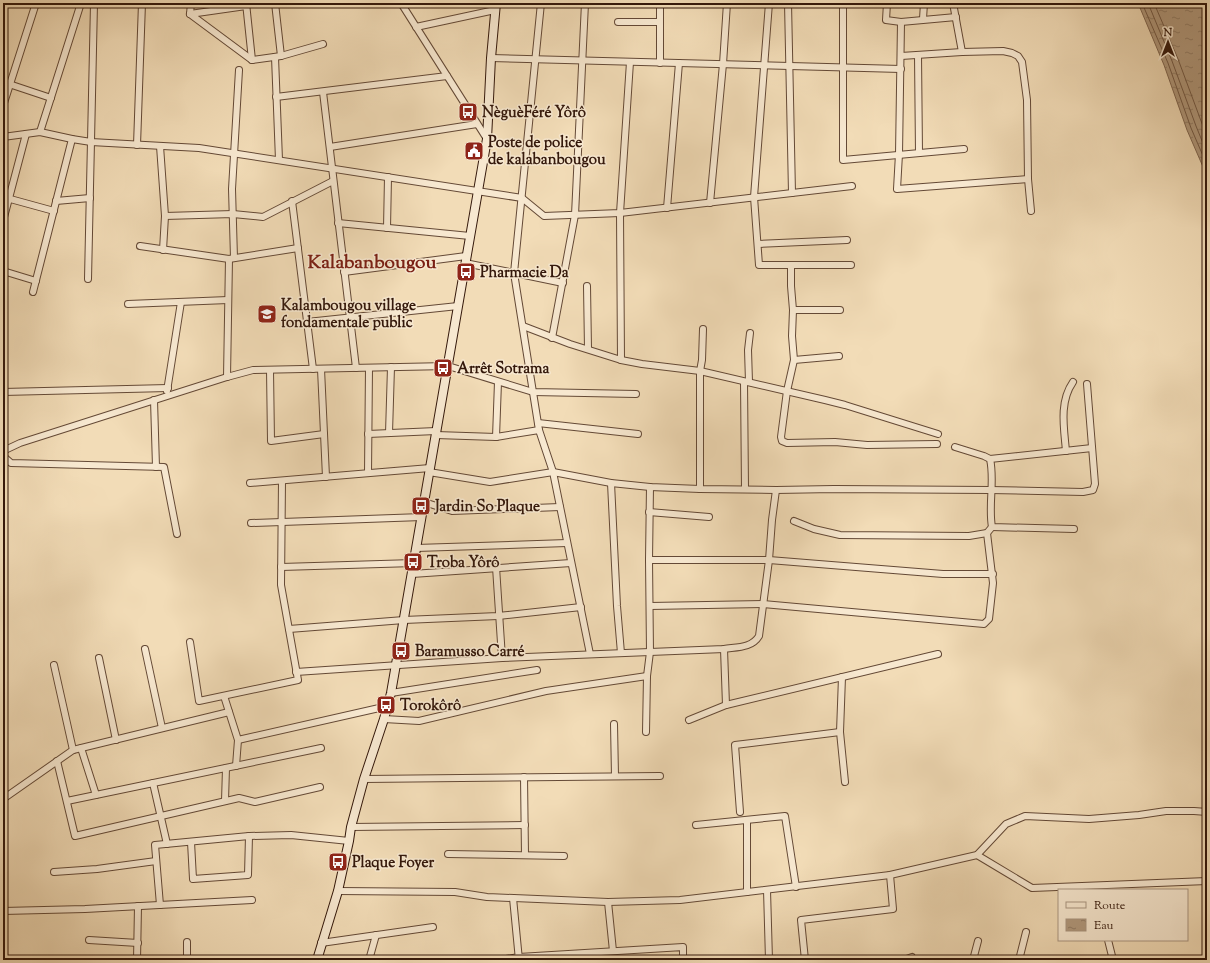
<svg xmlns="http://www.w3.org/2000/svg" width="1210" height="963" viewBox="0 0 1210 963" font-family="'Sorts Mill Goudy',serif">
	<defs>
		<pattern id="water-ripples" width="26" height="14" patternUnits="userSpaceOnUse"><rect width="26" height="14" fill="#b1997d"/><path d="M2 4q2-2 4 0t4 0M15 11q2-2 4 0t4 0" fill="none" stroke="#917c65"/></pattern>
	</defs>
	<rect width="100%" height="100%" fill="#f2dcb7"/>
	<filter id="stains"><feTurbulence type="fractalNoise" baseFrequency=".005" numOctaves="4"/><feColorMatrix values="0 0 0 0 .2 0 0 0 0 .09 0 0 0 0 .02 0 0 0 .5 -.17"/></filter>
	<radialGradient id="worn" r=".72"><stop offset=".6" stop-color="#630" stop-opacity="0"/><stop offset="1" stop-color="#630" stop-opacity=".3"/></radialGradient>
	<path fill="url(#water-ripples)" stroke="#7f654f" d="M1138,3H1207V176L1187,130L1164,65Z"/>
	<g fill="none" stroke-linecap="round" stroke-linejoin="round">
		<g stroke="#725844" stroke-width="1">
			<path d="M1142,3L1168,63L1191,128L1207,165"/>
			<path d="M1148,3L1172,61L1196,126L1207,153"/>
			<path d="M1154,3L1178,59L1207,137"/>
		</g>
		<g stroke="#644936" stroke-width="8">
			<g id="street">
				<path d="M246,3L252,60"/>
				<path d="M275,3L281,56"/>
				<path d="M401,3L487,139"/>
				<path d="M541,3L514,273L539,430L553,472L590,654"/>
				<path d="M660,3V63"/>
				<path d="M769,3L754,197L759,265H851"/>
				<path d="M788,3L792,193"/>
				<path d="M843,3V160L964,149"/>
				<path d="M887,3L886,20L901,22L956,17"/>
				<path d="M953,3L962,52"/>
				<path d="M190,14L252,60L281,56L323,44"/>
				<path d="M190,14L246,6"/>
				<path d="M190,14L191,3"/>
				<path d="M923,19L924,3"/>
				<path d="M618,22H660"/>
				<path d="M901,22L899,154L897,189L1028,179"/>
				<path d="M416,27L495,10"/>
				<path d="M918,55L919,153"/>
				<path d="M901,56L962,52L1003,51L1012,53L1018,56L1022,62L1027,100L1028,179L1031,211"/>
				<path d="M275,57L279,160"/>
				<path d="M491,58L901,69"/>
				<path d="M3,82L51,98"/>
				<path d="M323,92L356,368"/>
				<path d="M276,97L447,76"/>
				<path d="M3,106L36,3"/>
				<path d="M40,132L81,3"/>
				<path d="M3,137L40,132L72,139L91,142L199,148L522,198L544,216L620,213L852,186"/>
				<path d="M137,145L142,3"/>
				<path d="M160,146L165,216L163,250"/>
				<path d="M330,147L477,124"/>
				<path d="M3,197L54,211"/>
				<path d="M56,201L90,198"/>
				<path d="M292,201L313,369"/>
				<path d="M710,203L723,64L727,3"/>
				<path d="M667,208L679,63"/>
				<path d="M165,216L233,214L263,217L333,181"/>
				<path d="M3,221L26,134"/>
				<path d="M338,223L470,236"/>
				<path d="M387,228L388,177"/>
				<path d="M758,244L847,240"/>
				<path d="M140,246L229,259L298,248"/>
				<path d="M234,258L232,189L239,70"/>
				<path d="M465,263L563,283"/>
				<path d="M791,265V286L793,310L792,336L794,360L787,391L781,437L782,441L787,443L835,442L867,445L937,444"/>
				<path d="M3,271L36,281"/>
				<path d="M344,272L466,256"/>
				<path d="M88,279L94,3"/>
				<path d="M587,286L588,349"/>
				<path d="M33,292L72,139"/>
				<path d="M128,304L228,300"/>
				<path d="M793,310H840"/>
				<path d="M307,322L458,306"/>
				<path d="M523,326L570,344L621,360L642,364L700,371L825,400L845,405L938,434"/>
				<path d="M552,338L575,215L585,3"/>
				<path d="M621,360L620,213L630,62"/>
				<path d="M794,360L839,356"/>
				<path d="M321,369L326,477"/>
				<path d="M270,370L271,441L324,434"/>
				<path d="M227,377L229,259"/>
				<path d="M744,382L745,489"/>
				<path d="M749,382L748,350L750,333"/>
				<path d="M167,391L181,302"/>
				<path d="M3,392L168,388"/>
				<path d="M154,400L156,467"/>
				<path d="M538,423L638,434"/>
				<path d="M389,433L391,367"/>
				<path d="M368,434L436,431"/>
				<path d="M436,435L496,437L539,430"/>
				<path d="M496,437L498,382"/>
				<path d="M955,447L984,456L990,459C995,481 988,505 992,527L1074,529"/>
				<path d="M3,451L20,443L227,377L253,370L448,366L533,392L636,394"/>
				<path d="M1066,451C1064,428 1059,402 1073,382"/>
				<path d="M3,456L11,463L164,467L177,534"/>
				<path d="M990,459L1092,448"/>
				<path d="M429,472L490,482L553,472L611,483L650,487L700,489L776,490L834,489L990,490L1083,492L1093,490L1095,484L1087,384"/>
				<path d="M368,473L369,368"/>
				<path d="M250,483L430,468"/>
				<path d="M611,483L617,606L621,653"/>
				<path d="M700,489V371L702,360L703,329"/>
				<path d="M424,502L452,511L560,507"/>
				<path d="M649,512L709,517"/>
				<path d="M794,521L814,529L840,535L969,536L987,533L992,527"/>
				<path d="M251,523L422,517"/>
				<path d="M416,548L567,543"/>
				<path d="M649,560H769L943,574H993"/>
				<path d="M281,567L414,563"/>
				<path d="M496,567L502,658"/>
				<path d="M412,574L571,563"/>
				<path d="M650,606L763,604L984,624L989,619L993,583L987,533"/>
				<path d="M289,629L404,620L498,616L581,607"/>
				<path d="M190,642L199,701L298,680L281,585L282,481"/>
				<path d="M145,649L162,728"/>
				<path d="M724,649L726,705"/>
				<path d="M99,658L116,740"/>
				<path d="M54,665L73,750"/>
				<path d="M296,672L502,658L724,649C737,647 752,648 759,636L769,560L772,520L776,490"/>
				<path d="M842,677L840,732L845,782"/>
				<path d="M391,693L537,670"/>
				<path d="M224,696L238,740L236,766"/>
				<path d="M384,719L419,721L546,691L647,676"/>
				<path d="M689,720L726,705L938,654"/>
				<path d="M614,724L615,776"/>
				<path d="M646,732L647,676L650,652L649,560L650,487"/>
				<path d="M238,740L388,706"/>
				<path d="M81,748L96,795"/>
				<path d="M57,761L75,836L239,798L255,802L320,787"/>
				<path d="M524,777L525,855"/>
				<path d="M364,779L660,776"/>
				<path d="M153,783L167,844"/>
				<path d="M3,799L73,750L229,712"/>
				<path d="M67,801L321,748"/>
				<path d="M225,801L226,768"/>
				<path d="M740,812L735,745L840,732"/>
				<path d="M747,820V892"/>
				<path d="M696,825L785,816L796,887"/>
				<path d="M351,827L525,825"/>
				<path d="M191,842L193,879L248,875L249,836"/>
				<path d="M448,854L564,856"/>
				<path d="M977,855L1032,888L1207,881"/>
				<path d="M54,872L97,869L156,861"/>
				<path d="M767,890L769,960"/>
				<path d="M338,891L455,892L487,897L608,902L680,900L890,875L977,855L1006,824L1025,816L1089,819L1139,815L1166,811H1194L1207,812"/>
				<path d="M513,898L519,960"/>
				<path d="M608,902L613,951"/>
				<path d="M160,905L155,845L249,836L291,835L349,841"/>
				<path d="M3,911L85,909L252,900"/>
				<path d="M89,940L138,943"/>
				<path d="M1108,940L1113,960"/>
				<path d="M321,943L433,927"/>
				<path d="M3,954L5,960"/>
				<path d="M137,960L138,906"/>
				<path d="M187,960V942"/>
				<path d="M369,960L376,935"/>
				<path d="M500,960L519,957L683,947V960"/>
				<path d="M805,960L801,920L893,909L890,875"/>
				<path d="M904,960L912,957"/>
				<path d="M926,960V959"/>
				<path d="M973,960L978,941"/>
				<path d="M1019,960L1026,932"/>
			</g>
		</g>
		<g stroke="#34180b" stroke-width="10">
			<path id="secondary" d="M317,960L338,891L349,841L351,827L364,779L384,719L391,693L487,139L491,58L496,3"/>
		</g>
		<use href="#street" stroke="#f7e8d0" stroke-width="6"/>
		<use href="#secondary" stroke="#f7e8d0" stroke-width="8"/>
	</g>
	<defs>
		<g id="bus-square" transform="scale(1)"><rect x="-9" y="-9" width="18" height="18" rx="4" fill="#8f2418" stroke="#f7e8d0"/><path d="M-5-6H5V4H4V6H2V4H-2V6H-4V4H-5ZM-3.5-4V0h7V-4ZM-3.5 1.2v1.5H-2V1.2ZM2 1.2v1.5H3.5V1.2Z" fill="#fff"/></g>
		<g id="civic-square" transform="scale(1)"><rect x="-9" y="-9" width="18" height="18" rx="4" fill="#8f2418" stroke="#f7e8d0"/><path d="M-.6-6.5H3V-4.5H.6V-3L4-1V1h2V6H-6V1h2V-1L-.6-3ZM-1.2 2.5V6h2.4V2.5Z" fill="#fff"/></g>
		<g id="school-square" transform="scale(1)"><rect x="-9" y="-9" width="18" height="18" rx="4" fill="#8f2418" stroke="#f7e8d0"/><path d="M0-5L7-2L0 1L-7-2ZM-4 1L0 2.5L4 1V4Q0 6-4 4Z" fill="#fff"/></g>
	</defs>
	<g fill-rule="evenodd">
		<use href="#bus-square" x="468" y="112"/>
		<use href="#civic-square" x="474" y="151"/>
		<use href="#bus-square" x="466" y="272"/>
		<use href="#school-square" x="267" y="314"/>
		<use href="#bus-square" x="443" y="368"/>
		<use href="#bus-square" x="421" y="506"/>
		<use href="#bus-square" x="413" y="562"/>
		<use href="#bus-square" x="401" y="651"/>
		<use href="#bus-square" x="386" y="705"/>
		<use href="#bus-square" x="338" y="862"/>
	</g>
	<g text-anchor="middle" stroke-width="3" stroke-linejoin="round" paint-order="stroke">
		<g font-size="15" font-weight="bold" fill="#34180b" stroke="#f7e8d0" text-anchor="start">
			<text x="482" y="117">NèguèFéré Yôrô</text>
			<text x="488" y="147">Poste de police<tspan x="488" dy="17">de kalabanbougou</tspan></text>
			<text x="480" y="277">Pharmacie Da</text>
			<text x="281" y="310">Kalambougou village<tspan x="281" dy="17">fondamentale public</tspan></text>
			<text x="457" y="373">Arrêt Sotrama</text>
			<text x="435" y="511">Jardin So Plaque</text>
			<text x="427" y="567">Troba Yôrô</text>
			<text x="415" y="656">Baramusso Carré</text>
			<text x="400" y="710">Torokôrô</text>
			<text x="352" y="867">Plaque Foyer</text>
		</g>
		<g font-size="19" font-weight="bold" fill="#7a1f14" stroke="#f7e8d0">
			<text x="372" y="268">Kalabanbougou</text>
		</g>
	</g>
	<rect width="1210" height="963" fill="none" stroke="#f2dcb7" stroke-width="16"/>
	<rect x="4" y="4" width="1202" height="955" fill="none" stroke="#34180b" stroke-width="2"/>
	<rect x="8" y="8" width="1194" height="947" fill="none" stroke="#34180b"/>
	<rect x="1058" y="889" width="130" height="52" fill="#f7e8d0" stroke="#a99581"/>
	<rect x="1066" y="902" width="20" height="6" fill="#f7e8d0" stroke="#a99581"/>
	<text x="1094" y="909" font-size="12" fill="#34180b">Route</text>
	<rect x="1066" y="919" width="20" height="12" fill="url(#water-ripples)" stroke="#a99581"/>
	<text x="1094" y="929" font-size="12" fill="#34180b">Eau</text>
	<g transform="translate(1168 42)" stroke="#f7e8d0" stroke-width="3" paint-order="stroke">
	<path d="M0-3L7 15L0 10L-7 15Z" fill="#34180b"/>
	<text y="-6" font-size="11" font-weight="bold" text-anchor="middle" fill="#34180b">N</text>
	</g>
	<rect width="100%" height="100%" filter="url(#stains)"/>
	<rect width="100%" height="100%" fill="url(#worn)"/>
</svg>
